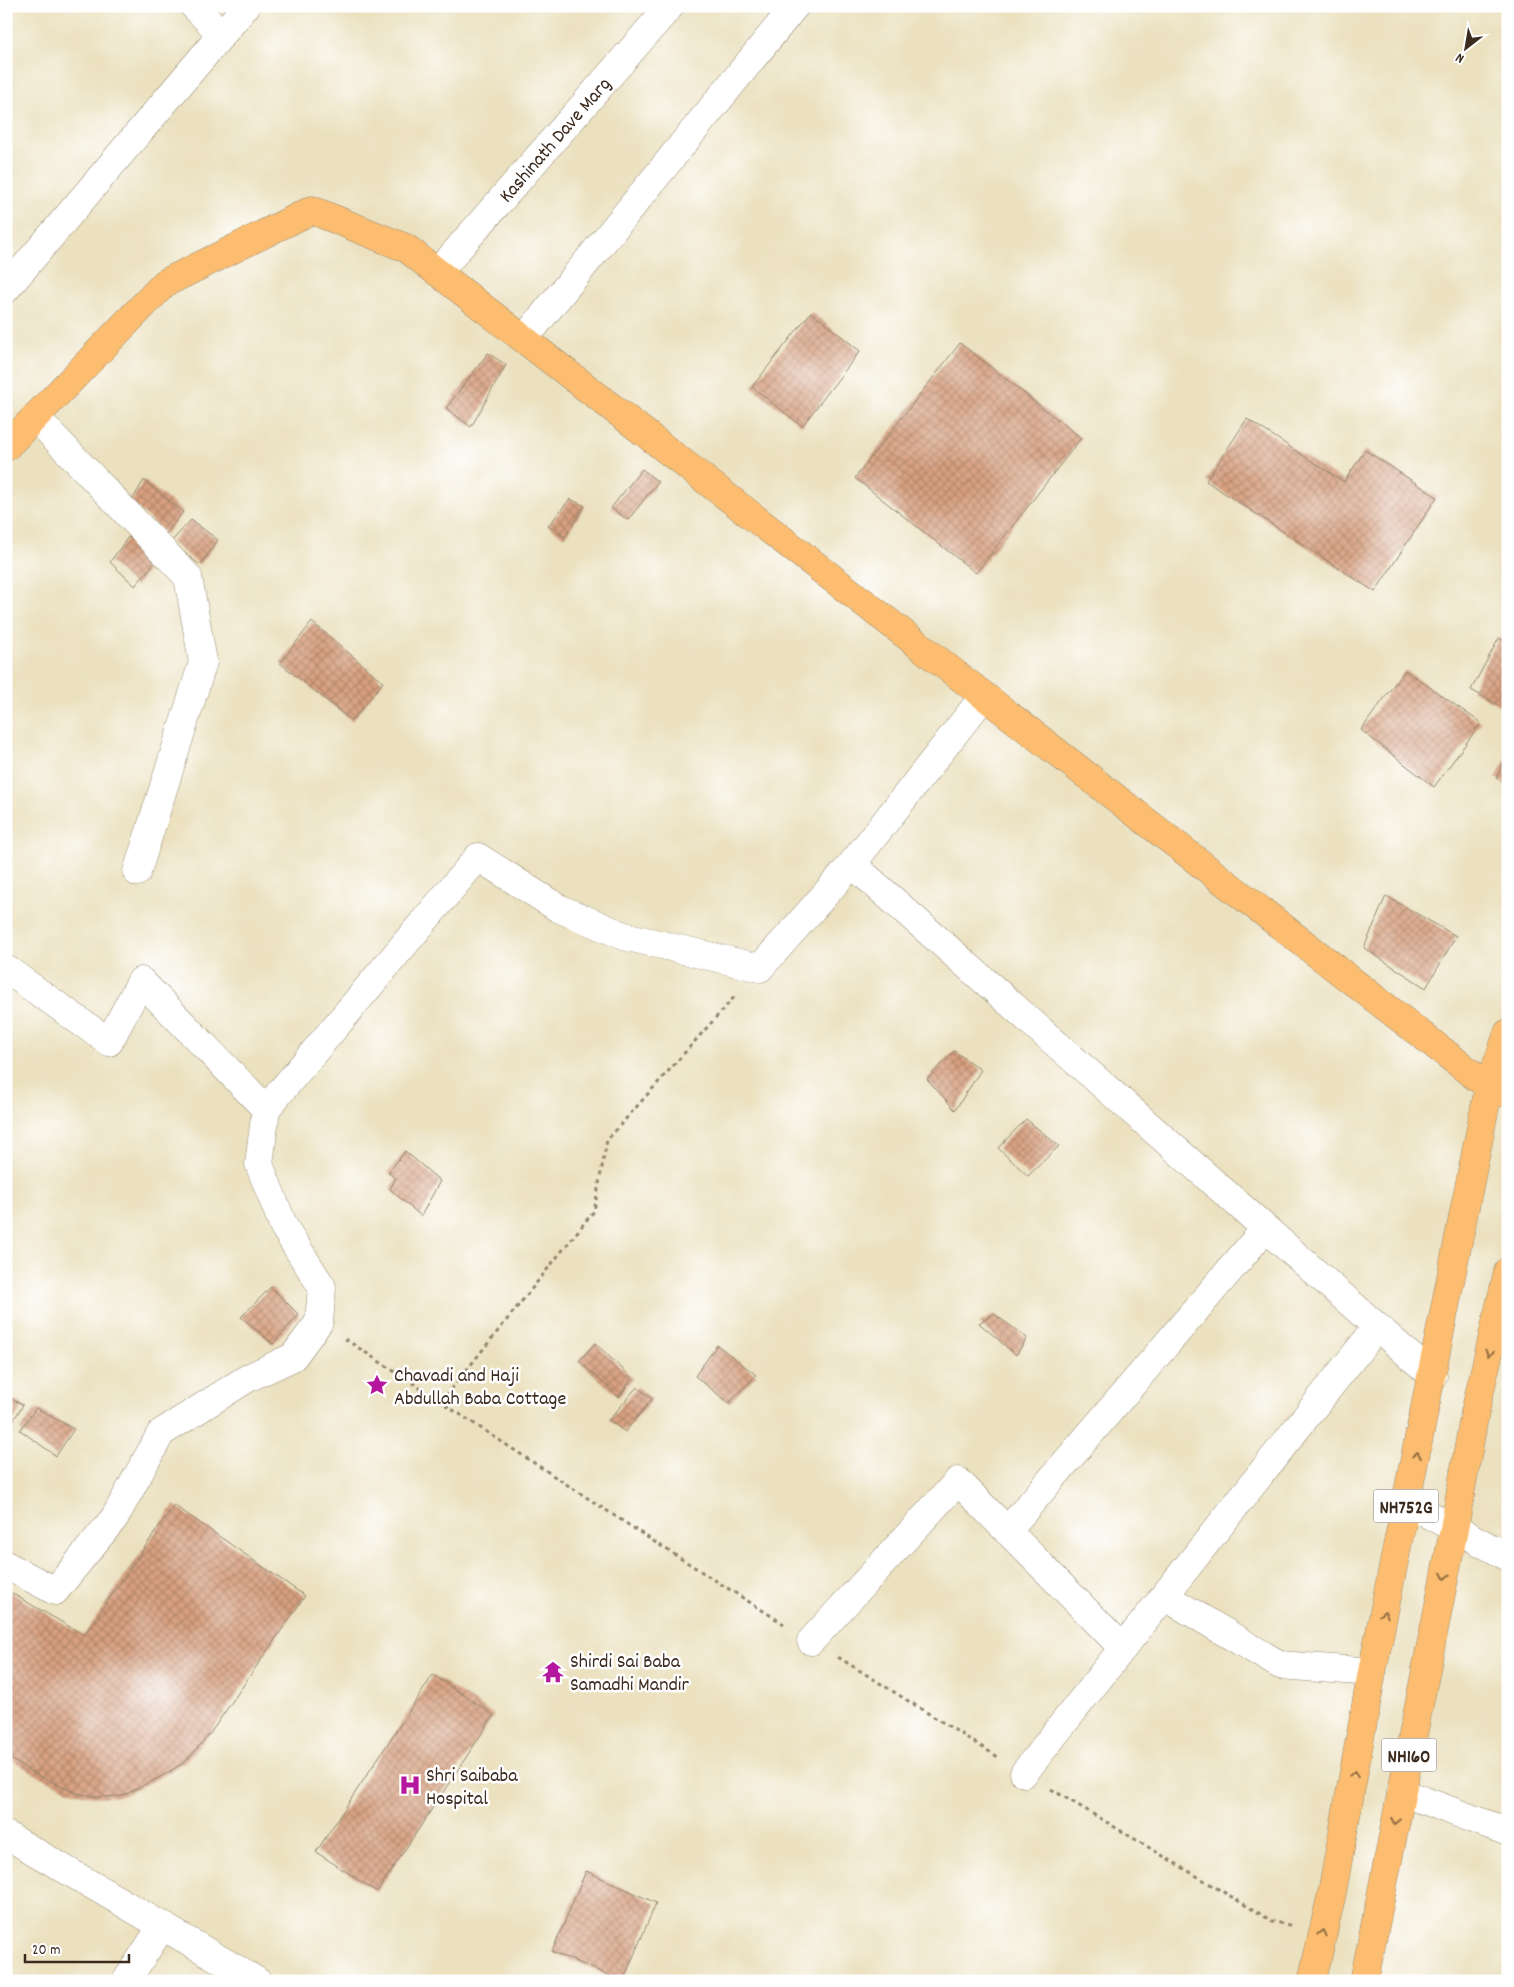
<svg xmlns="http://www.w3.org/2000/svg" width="1514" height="1987" viewBox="0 0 1514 1987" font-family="Dekko,sans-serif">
	<defs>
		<pattern id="building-cross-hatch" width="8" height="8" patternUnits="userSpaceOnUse" patternTransform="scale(1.25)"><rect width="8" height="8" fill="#d8a080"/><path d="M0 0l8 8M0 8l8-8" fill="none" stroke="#b08368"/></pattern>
	</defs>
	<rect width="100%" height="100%" fill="#fff"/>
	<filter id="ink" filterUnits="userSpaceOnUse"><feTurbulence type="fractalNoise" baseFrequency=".02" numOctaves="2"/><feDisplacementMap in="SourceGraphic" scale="10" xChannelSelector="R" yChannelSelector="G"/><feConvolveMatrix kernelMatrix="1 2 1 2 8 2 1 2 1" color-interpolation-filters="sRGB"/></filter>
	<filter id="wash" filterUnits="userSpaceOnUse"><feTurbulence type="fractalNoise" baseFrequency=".0096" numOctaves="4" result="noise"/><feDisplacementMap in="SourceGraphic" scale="20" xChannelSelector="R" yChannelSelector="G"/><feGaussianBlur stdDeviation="1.12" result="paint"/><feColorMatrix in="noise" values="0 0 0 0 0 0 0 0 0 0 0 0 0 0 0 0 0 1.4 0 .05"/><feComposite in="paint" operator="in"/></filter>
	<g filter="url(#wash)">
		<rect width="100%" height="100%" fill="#ebe1bf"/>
		<g id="blocks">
			<g fill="url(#building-cross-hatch)">
				<path d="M811,312L860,351L802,426L752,387Z"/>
				<path d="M960,343L1081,438L976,573L855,478Z"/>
				<path d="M488,353L506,365L471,427L446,408Z"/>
				<path d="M1247,419L1344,482L1365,450L1437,497L1375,592L1206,481Z"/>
				<path d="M642,469L658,482L628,520L611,508Z"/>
				<path d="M144,480L183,512L166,534L131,502Z"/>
				<path d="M570,499L585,506L565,537L548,526Z"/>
				<path d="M191,520L218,540L200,565L171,542Z"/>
				<path d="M128,537L160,556L135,586L110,562Z"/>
				<path d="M312,622L383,682L352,721L280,663Z"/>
				<path d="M1499,638L1508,643V710L1471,690Z"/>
				<path d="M1405,670L1481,723L1434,787L1361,730Z"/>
				<path d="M1508,755V784L1496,778Z"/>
				<path d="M1386,896L1456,936L1426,988L1364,948Z"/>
				<path d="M954,1051L981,1070L955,1110L927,1079Z"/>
				<path d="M1026,1119L1059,1146L1028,1176L998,1148Z"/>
				<path d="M405,1151L440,1181L421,1216L390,1189L396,1178L388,1173Z"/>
				<path d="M271,1287L299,1315L273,1344L241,1317Z"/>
				<path d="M994,1314L1027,1338L1016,1355L979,1323Z"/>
				<path d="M595,1343L632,1378L619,1397L579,1361Z"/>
				<path d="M717,1345L756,1375L729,1403L695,1376Z"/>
				<path d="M637,1387L652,1399L625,1432L609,1420Z"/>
				<path d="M6,1396L23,1405L6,1432Z"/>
				<path d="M36,1408L74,1429L56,1456L20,1430Z"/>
				<path d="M174,1505L305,1596L209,1735L186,1761L164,1775L122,1796L99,1797L76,1793L33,1773L6,1756V1590L84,1635Z"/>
				<path d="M433,1675L494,1715L377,1892L316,1852Z"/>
				<path d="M586,1871L656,1903L623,1981L552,1952Z"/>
			</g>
		</g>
	</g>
	<g filter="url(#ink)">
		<use href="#blocks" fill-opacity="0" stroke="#93866e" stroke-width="1"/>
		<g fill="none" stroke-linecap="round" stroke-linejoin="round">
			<g stroke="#93866e" stroke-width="29">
				<g id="minor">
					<path d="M194,6L222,35"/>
					<path d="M438,272L670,6"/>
					<path d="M6,289L246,6"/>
					<path d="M524,339L795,6"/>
					<path d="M35,417L188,577L203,662L137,872"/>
					<path d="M984,696L852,864L1433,1376"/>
					<path d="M6,969L109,1042L141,981L266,1109"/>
					<path d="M1407,1503L1508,1557"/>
					<path d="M1007,1531L1265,1229"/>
					<path d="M6,1565L55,1591L115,1517L161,1433L248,1378L293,1357L319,1322L322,1287L284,1227L259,1164L266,1109L478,857L558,908L624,936L760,968L852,864"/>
					<path d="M1164,1596L1280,1665L1372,1672"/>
					<path d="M811,1641L958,1481L1123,1648"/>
					<path d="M1024,1773L1377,1327"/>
					<path d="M1401,1792L1508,1832"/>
					<path d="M6,1835L257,1981"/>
					<path d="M126,1981L163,1925"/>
				</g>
			</g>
			<g stroke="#93866e" stroke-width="29">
				<path id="major" d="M6,447L165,283L312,210L406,248L1489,1087L1508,1094"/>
			</g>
			<g stroke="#93866e" stroke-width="29">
				<g id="highway">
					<path d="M1312,1981L1332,1893L1372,1672L1489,1087L1508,1033"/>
					<path d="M1364,1981L1454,1529L1475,1412L1508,1271"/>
				</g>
			</g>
			<g stroke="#93866e" stroke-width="3" stroke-dasharray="4 4" stroke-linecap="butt">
				<path d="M345,1339L650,1539L784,1624"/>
				<path d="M441,1402L594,1211L607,1140L736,995"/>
				<path d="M838,1657L998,1757"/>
				<path d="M1051,1789L1272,1921L1293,1926"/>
			</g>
			<use href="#minor" stroke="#fff" stroke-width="28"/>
			<use href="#major" stroke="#fcbd6f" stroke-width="28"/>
			<use href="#highway" stroke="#fcbd6f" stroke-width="28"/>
		</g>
		<defs><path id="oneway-chevron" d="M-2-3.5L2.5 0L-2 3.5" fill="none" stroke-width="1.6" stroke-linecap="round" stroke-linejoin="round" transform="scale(1.25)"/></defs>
		<g stroke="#926c42">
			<use href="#oneway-chevron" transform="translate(1489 1353) rotate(103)"/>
			<use href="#oneway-chevron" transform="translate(1417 1455) rotate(-79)"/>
			<use href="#oneway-chevron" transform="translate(1445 1576) rotate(101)"/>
			<use href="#oneway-chevron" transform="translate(1384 1614) rotate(-78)"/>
			<use href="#oneway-chevron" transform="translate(1354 1774) rotate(-80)"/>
			<use href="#oneway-chevron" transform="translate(1395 1821) rotate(101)"/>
			<use href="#oneway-chevron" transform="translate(1322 1933) rotate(-77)"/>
		</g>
	</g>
	<defs>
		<g id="sight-bare" transform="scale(1.725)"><path d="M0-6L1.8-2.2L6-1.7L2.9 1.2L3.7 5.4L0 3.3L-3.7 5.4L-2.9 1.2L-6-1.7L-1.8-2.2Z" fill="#b5179e" stroke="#fff" stroke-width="2.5" paint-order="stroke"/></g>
		<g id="temple-bare" transform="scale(1.725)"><path d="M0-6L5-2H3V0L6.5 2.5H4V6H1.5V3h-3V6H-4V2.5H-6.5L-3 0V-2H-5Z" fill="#b5179e" stroke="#fff" stroke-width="2.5" paint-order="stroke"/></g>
		<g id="hospital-bare" transform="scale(1.725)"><path d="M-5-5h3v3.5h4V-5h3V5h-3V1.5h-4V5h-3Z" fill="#b5179e" stroke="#fff" stroke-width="2.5" paint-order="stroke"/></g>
	</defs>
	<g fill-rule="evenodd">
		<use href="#sight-bare" x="377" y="1385"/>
		<use href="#temple-bare" x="553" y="1672"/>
		<use href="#hospital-bare" x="410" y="1785"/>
	</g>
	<g text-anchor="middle" stroke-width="5" stroke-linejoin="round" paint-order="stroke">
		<g fill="#fff" stroke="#766a62" stroke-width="1">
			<rect x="1373.5" y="1489.5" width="65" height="33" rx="4"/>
			<rect x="1381.5" y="1738.5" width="55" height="33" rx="4"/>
		</g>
		<g font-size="19" font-weight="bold" fill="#3b2a1e">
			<text x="1406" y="1513">NH752G</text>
			<text x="1409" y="1762">NH160</text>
		</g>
		<g font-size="20" fill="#3b2a1e" stroke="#fff">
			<text transform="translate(554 139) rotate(-49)" y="7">Kashinath Dave Marg</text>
		</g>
		<g font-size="20" fill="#3b2a1e" stroke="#fff" text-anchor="start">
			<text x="394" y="1381">Chavadi and Haji<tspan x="394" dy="23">Abdullah Baba Cottage</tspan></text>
			<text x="570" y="1667">Shirdi Sai Baba<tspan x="570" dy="23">Samadhi Mandir</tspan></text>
			<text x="426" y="1781">Shri Saibaba<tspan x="426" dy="23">Hospital</tspan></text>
		</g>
	</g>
	<rect width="1514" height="1987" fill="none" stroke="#fff" stroke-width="25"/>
	<g transform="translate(1466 48) rotate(211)" stroke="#ffffff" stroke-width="4" paint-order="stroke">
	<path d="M0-4L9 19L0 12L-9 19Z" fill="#3b2a1e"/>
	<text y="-8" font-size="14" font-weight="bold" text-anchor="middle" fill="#3b2a1e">N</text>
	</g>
	<path d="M25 1954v8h104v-8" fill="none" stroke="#3b2a1e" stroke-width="2.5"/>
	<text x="32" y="1954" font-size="15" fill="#3b2a1e" stroke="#ffffff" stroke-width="4" paint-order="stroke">20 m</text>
</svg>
